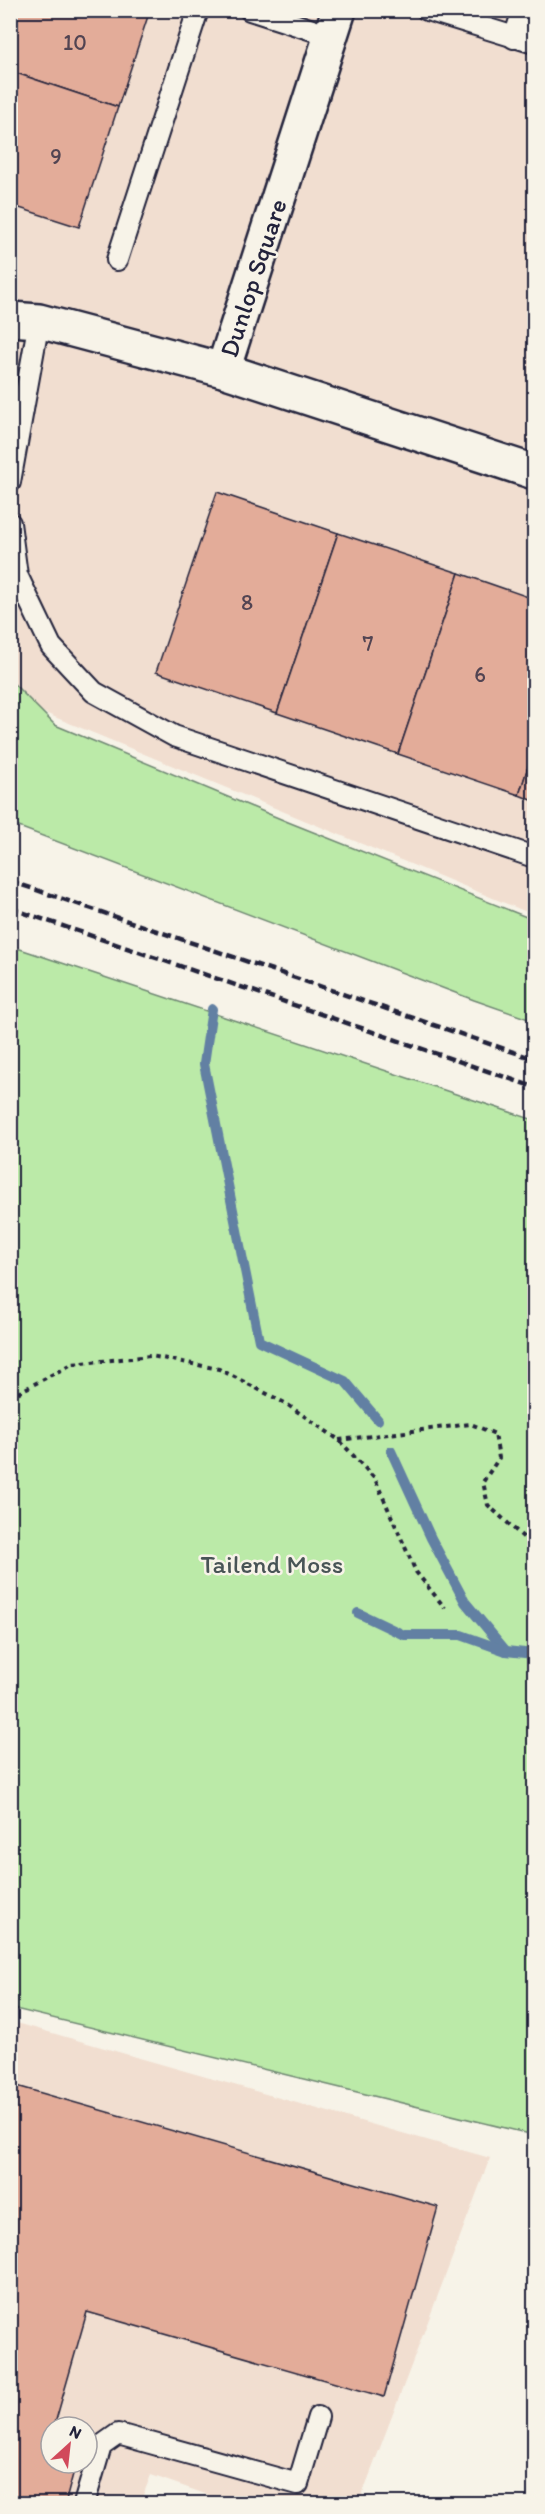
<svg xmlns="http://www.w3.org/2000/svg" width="545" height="2514" viewBox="0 0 545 2514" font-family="Itim,sans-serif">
	<rect width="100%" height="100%" fill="#f7f3e8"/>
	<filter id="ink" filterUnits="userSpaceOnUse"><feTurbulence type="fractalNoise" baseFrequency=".0167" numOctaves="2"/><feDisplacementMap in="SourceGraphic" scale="12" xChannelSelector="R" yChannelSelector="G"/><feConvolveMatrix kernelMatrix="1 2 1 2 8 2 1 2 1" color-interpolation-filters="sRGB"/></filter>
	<g filter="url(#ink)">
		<g fill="#f1ded0" fill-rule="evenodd">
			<path d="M10,11H534V915L11,699Z"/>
			<path d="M10,2021L490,2158L359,2503H231L151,2475L140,2503H11ZM51,2427H87V2463H51Z"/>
		</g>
		<g fill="#bbeaa8" stroke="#6e8672" stroke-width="1.5">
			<path d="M11,681L55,725L288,822L534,920V1021L474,1000L11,824Z"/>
			<path d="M11,946L534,1120V2135L11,2008Z"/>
		</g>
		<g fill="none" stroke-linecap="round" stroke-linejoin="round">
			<g stroke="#6280a3" stroke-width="10">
				<path d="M212,1009L204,1064L259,1341L345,1381L378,1420"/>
				<path d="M391,1451L431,1538L465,1602L506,1651"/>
				<path d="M358,1613L404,1635H461L506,1651L534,1654"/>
			</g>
		</g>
		<g fill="#e3ac99" stroke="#22223b" stroke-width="1.5">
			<path d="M11,10H150L118,107L10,71Z"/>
			<path d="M10,71L118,107L79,227L10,205Z"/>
			<path d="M217,492L338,533L277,713L156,672Z"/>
			<path d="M338,533L459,573L398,754L277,713Z"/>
			<path d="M459,573L534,599V748L519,795L398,754Z"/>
			<path d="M534,748V801L519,795Z"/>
			<path d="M10,2084L438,2207L384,2397L87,2312L54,2427H51V2463H76L65,2504H10Z"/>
		</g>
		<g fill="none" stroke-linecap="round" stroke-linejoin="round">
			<g stroke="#22223b" stroke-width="24">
				<g id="service">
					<path d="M250,10L331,36"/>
					<path d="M427,10L534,43"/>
					<path d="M514,38L523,10"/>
					<path d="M117,260L198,10"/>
					<path d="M10,482L39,321"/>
					<path d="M10,523L17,575L51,646L94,692L174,736L534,857"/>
					<path d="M84,2504L101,2446L118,2434L298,2484L318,2417"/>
				</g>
			</g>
			<g stroke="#22223b" stroke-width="38">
				<g id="minor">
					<path d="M10,319L39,321L223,370L534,472"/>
					<path d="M223,370L339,10"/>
				</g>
			</g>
			<g stroke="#22223b" stroke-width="4" stroke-dasharray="4.5 4.5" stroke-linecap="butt">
				<path d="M10,1397L72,1364L151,1356L219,1369L285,1403L339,1440L375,1479L416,1572L445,1608"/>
				<path d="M339,1440L471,1424L495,1434L499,1458L483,1482L488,1505L534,1547"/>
			</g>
			<use href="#service" stroke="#f7f3e8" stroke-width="20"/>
			<use href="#minor" stroke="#f7f3e8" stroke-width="33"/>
			<g stroke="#22223b" stroke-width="4.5" stroke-dasharray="9 4.5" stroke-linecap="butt">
				<path d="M10,881L534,1059"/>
				<path d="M10,908L534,1087"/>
			</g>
		</g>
	</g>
	<g text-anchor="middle" stroke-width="5" stroke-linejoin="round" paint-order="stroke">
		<g font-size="22" fill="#524452">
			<text x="75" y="50">10</text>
			<text x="56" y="164">9</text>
			<text x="247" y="610">8</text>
			<text x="368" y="651">7</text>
			<text x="480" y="682">6</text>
		</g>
		<g font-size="26" fill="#22223b" stroke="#f7f3e8">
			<text transform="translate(253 278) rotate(-72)" y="9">Dunlop Square</text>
		</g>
		<g font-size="26" fill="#485456" stroke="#f7f3e8">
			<text x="272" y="1573">Tailend Moss</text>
		</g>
	</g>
	<rect width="545" height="2514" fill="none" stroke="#f7f3e8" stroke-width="36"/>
	<rect x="18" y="18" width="509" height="2478" fill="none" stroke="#22223b" stroke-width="2" filter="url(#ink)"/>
	<g transform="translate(69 2445) rotate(27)"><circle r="28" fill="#f7f3e8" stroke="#a29fa3" stroke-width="1.5"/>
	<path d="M0-4.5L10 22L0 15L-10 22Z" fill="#d1495b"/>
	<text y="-9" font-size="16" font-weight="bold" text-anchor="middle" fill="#22223b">N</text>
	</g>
</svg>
